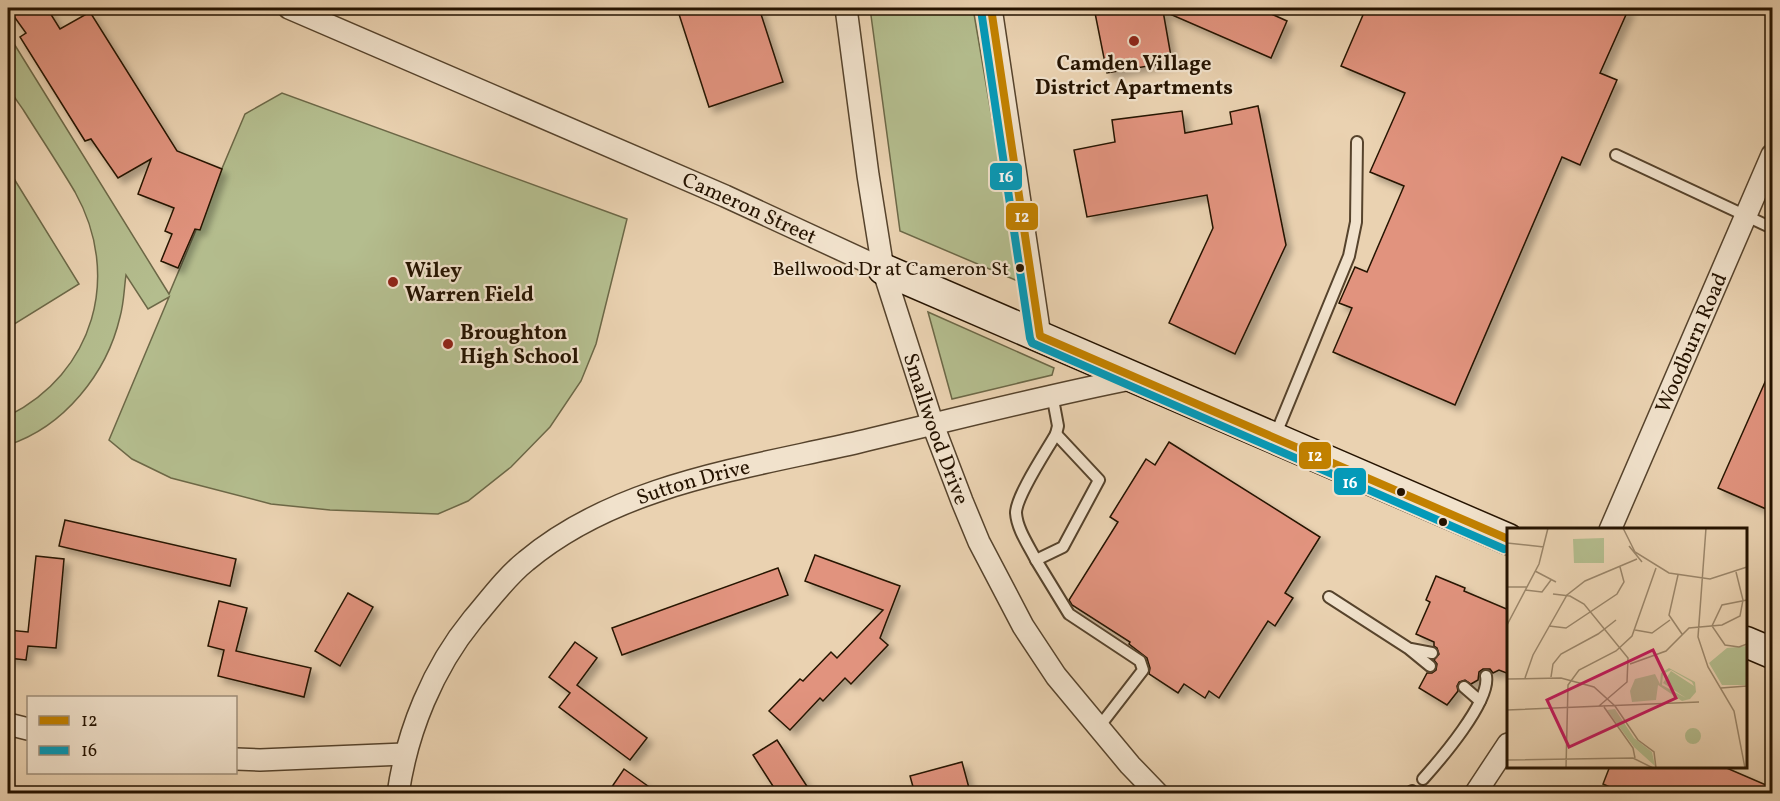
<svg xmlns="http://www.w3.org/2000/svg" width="1780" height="801" viewBox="0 0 1780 801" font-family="Vollkorn,serif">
	<defs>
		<filter id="shadow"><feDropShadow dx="5.5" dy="5.5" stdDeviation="3" flood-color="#0004"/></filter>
	</defs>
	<rect width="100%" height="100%" fill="#ead2b1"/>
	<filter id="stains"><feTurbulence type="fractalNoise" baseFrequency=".00333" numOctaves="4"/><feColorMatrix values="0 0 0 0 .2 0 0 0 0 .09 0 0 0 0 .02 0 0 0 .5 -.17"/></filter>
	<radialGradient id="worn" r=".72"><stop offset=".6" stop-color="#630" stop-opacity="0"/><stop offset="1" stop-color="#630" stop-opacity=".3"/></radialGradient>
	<g fill="#b4bd8e" stroke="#6c6847" stroke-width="1.5">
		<path d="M870,8H973L1020,282L900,231Z"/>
		<path d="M8,34L169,294L245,114L282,93L627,219L596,344L581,381L550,427L511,467L468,501L438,514L330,510L271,504L171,478L132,459L109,440L169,297L148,309L126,275C124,289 124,303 120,317C107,373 64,427 8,445V416C94,373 122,276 75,192C59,165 41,138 24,111C19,103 10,93 8,84C5,72 8,47 8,34Z"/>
		<path d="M8,169L79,284L8,328Z"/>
		<path d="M928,312L1054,368L1052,375L952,399Z"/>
	</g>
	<g fill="#e1937e" stroke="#251300" stroke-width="1.5" filter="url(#shadow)">
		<path d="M8,8H47L60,29L90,12L177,151L222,169L200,230L195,229L178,268L161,261L172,234L165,231L174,208L138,194L151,159L118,178L91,139L85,141L20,37L26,33Z"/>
		<path d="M677,8H759L783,82L709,107Z"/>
		<path d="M1094,8H1258L1287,21L1271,58L1163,11L1172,62L1107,73Z"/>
		<path d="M1366,8H1629L1600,73L1617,80L1580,165L1562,157L1455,405L1333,352L1352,308L1339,303L1355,267L1367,272L1404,186L1370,172L1405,93L1341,66Z"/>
		<path d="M1258,106L1286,245L1235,354L1169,323L1213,228L1207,195L1087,217L1074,150L1115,142L1112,120L1182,111L1185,133L1232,124L1230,112Z"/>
		<path d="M1773,364V512L1718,488Z"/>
		<path d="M1169,442L1320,537L1285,593L1293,598L1275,626L1268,621L1219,698L1209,691L1205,698L1184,684L1178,693L1149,674L1150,668L1147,658L1129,644L1130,642L1072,605L1069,600L1118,522L1110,517L1146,459L1155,465Z"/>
		<path d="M65,520L236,559L230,586L59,546Z"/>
		<path d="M815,555L900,586L880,638L888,645L851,684L845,678L823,701L820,698L790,730L769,711L800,679L803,681L831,652L837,658L883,610L805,581Z"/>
		<path d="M36,556L64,559L56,648L28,646L26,660L8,658V630L28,632Z"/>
		<path d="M778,568L788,595L622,655L612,628Z"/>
		<path d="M1436,576L1465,588L1464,591L1509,610V674L1499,670L1493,673L1490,669H1483L1479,672L1478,680L1471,684L1465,680L1459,682L1457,686L1458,691L1447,705L1419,688L1427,673H1432L1436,670L1437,664L1434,660L1439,654L1437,648L1434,646V642L1416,634L1430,602L1426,600Z"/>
		<path d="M348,593L373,607L340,666L315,651Z"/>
		<path d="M219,601L247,608L236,651L311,668L304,697L218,676L224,650L208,646Z"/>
		<path d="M575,642L597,658L577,685L647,738L630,760L559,707L570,693L549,677Z"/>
		<path d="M777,740L797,771L812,794H778L753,755Z"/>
		<path d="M962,762L969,788L950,794H915L910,776Z"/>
		<path d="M1610,766H1722L1773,788V794H1625L1603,784Z"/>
		<path d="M624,769L659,794H607Z"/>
	</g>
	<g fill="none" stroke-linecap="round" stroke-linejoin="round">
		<g stroke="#56432c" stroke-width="14">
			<g id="lane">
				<path d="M1616,155L1772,228"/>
				<path d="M1052,394L1058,426L1056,434"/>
				<path d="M1056,434L1099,480L1063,547L1036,560C1029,546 1017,529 1016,513C1016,496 1047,450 1056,434Z"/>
				<path d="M1275,436L1349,256L1356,222L1357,142"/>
				<path d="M1036,560L1069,614L1140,661L1143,670L1099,727"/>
				<path d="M1329,597L1408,648L1430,666"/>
				<path d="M1411,649L1432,653"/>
				<path d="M1464,687L1480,701"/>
				<path d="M1423,779C1440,760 1491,701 1486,676"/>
				<path d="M1410,794L1412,791"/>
			</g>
		</g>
		<g stroke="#56432c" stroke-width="24">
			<g id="street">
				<path id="s1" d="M289,8L725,196L883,269"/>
				<path id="s2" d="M846,8L868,175L883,269L933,425L962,501L979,542L1023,626L1056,676L1130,765L1158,794"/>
				<path d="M991,8L1040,336"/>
				<path id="s3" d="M1610,530L1772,155"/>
				<path d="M8,724L28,729"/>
				<path d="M236,759L260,760L404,754"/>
				<path id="s4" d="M398,794C407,731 433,668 473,619C490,599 506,577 526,561C618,484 747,468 859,442C952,420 1043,396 1136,378"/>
				<path d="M1475,794L1508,744"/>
			</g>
		</g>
		<g stroke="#251300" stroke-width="33">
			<g id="secondary">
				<path d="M883,269L1508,539"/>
				<path d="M1746,642L1772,653"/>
			</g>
		</g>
		<use href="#lane" stroke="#f1e2cc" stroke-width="10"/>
		<use href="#street" stroke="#f1e2cc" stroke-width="21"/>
		<use href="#secondary" stroke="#f1e2cc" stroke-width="30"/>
		<g stroke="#f1e2cc" stroke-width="12">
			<path id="bus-1" d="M991,8L1040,336L1508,539"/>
		</g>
		<g stroke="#f1e2cc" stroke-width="12">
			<path id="bus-2" d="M981,10L1030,338L1032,343L1504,549"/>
		</g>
		<use href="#bus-1" stroke="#c28100" stroke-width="8"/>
		<use href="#bus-2" stroke="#049ab9" stroke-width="8"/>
	</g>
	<g fill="#8f2418" stroke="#f1e2cc" stroke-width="2">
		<circle cx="1134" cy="41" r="6"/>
		<circle cx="393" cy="282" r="6"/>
		<circle cx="448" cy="344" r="6"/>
	</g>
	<g fill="#251300" stroke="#f1e2cc" stroke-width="2">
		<circle cx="1020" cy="268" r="5"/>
		<circle cx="1401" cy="492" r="5"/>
		<circle cx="1443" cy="522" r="5"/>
	</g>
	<g text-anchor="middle" stroke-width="4.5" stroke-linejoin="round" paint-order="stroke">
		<g font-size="20" fill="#251300" stroke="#f1e2cc" text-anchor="end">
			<text x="1009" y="275">Bellwood Dr at Cameron St</text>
		</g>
		<g font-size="21" font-weight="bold" fill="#251300" stroke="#f1e2cc" text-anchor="start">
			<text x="1134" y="70" text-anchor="middle">Camden Village<tspan x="1134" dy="24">District Apartments</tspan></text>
			<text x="405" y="277">Wiley<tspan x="405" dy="24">Warren Field</tspan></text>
			<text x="460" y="339">Broughton<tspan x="460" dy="24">High School</tspan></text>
		</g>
		<g font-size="21" fill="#251300" stroke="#f1e2cc">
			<text dy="7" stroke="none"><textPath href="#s1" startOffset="502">Cameron Street</textPath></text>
			<text dy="7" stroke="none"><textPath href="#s3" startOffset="204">Woodburn Road</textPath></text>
			<text dy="7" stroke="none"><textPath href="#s2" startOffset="432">Smallwood Drive</textPath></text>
			<text dy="7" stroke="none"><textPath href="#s4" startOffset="458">Sutton Drive</textPath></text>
		</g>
	</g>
	<g transform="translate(1507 528)">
		<rect width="240" height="240" fill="#ead2b1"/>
		<path d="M97,10V35H67L66,11ZM240,118V157H215L202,135L220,120ZM162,140L188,154L189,164L183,171L175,173L151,157L149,172L125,174L123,163L128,151L148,146L153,156L154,145ZM164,142L185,154L187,158L164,143L156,155L179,170L155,157L156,146ZM108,181L127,210L145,224L148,238L127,219L100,182ZM178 208a8 8 0 1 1 16 0a8 8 0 1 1-16 0Z" fill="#b4bd8e" fill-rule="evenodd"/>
		<path fill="none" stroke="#9b866a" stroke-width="1.5" d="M116,0L128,24L162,45L203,51L240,39M199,0L191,109L201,139L227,183L238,240M0,15L37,19M122,18L135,34M28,43L49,54M171,47L162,87L175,106M0,59H20M18,62L35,64L44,52M46,66L63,68L77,76L121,130L120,154L92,178M240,72L215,77L205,98L218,117L232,119L240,116M0,97L32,36L41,0M42,98L59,100L110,66L117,54L113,39M128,102L145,105L163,92M123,136L159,123L182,100L215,97L233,88L236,72L229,44M44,149L46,136L54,126L91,106L109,92M18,150L26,127L60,67L78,53L130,31M0,151L54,150L87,159L108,178L131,212L147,224L149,240M214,160L240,158M97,179L126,220L128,230M0,182L192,174M0,232L126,230L146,240M59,240L61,157L72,142L109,123L125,108L149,40"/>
		<path fill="#c2185b" fill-opacity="0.15" stroke="#c2185b" stroke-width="3" d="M146,122L169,170L62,219L40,172Z"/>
		<rect width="240" height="240" fill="none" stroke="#251300" stroke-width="3"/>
	</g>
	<g stroke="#f1e2cc" stroke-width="2">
		<rect x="989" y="162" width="34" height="29" rx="6" fill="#049ab9"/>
		<rect x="1005" y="202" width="34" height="29" rx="6" fill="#c28100"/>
		<rect x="1298" y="441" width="34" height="29" rx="6" fill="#c28100"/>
		<rect x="1333" y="467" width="34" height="29" rx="6" fill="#049ab9"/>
	</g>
	<g font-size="16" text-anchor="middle" font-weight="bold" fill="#fff">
		<text x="1006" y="182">16</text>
		<text x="1022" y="222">12</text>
		<text x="1315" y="461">12</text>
		<text x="1350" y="488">16</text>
	</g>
	<rect width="1780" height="801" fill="none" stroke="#ead2b1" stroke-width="30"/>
	<rect x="9" y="9" width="1762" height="783" fill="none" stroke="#251300" stroke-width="3"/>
	<rect x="15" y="15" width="1750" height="771" fill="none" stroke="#251300" stroke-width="1.5"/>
	<rect x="27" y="696" width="210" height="78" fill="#f1e2cc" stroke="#9f8f7a" stroke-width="1.5"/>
	<rect x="39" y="716" width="30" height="9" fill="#c28100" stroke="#9f8f7a" stroke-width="1.5"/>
	<text x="81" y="726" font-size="18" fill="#251300">12</text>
	<rect x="39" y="746" width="30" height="9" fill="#049ab9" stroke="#9f8f7a" stroke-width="1.5"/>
	<text x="81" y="756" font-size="18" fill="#251300">16</text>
	<rect width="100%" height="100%" filter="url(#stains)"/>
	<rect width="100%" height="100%" fill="url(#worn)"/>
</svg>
